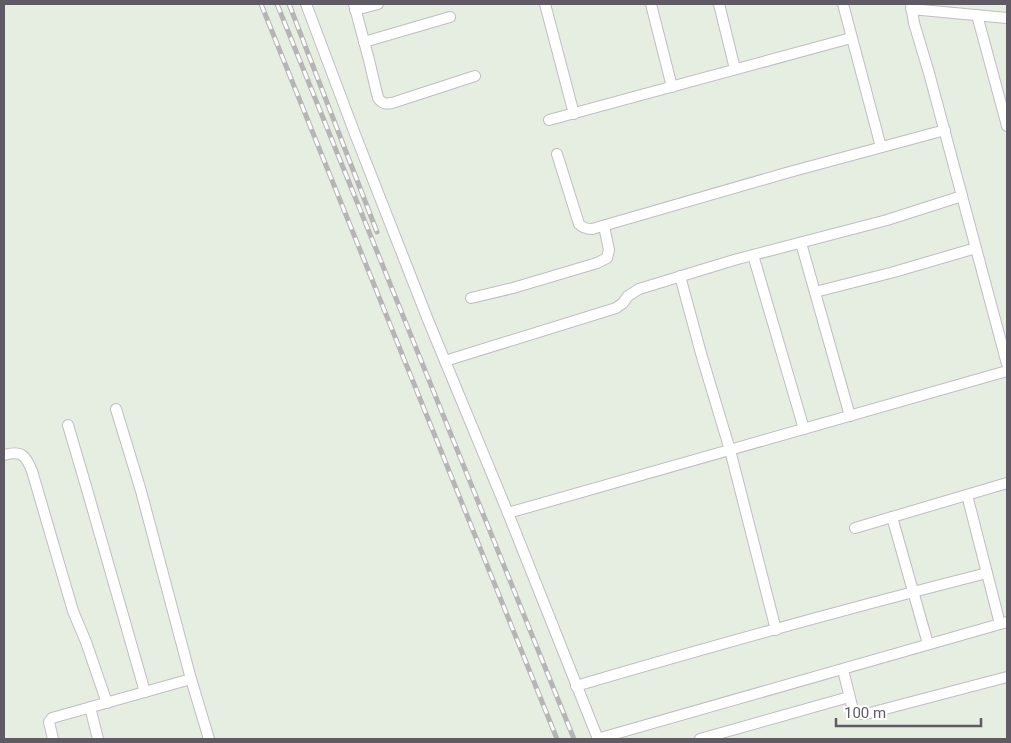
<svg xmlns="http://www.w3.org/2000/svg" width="1011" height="743" viewBox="0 0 1011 743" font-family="Roboto,sans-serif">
	<rect width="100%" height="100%" fill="#e6eee2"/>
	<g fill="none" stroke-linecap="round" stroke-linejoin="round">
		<g stroke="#c1bcc4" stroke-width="12">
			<g id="minor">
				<path d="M306,4L355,134L428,320L508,513L598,739"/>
				<path d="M354,4L369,60L378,98C382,104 386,104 392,103L475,76"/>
				<path d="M545,4L574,114"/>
				<path d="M651,4L672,87"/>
				<path d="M719,4L735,69"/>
				<path d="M843,4L881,147"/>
				<path d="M911,4L914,23L929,73L1007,364"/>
				<path d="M911,9L1007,18"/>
				<path d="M355,10L378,4"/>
				<path d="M977,15L1007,126"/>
				<path d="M364,42L450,17"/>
				<path d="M549,120L851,38"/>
				<path d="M557,154L579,224C583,228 586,229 592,229L786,173L945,130"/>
				<path d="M801,243L850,416"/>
				<path d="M753,255L804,429"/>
				<path d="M680,276L702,357L730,450L776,630"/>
				<path d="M815,292L894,272L976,248"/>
				<path d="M471,298L513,288L597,263L607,258L609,250L604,226"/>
				<path d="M445,361L616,308L623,303L628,296L639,289L734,260L887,220L962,196"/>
				<path d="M116,409L141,491L191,679L209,739"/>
				<path d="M68,425L88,493L145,692"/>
				<path d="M4,455C22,450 26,456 32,471L73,611L86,642L107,703"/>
				<path d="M967,495L1000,624"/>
				<path d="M508,513L1007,371"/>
				<path d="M892,517L928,644"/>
				<path d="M855,528L1007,483"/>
				<path d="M843,670L853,710L860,714H866L1007,677"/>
				<path d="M576,686C712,646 849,608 987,573"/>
				<path d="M90,707L98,739"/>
				<path d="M53,739L49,722L52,718L191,679"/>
				<path d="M597,739L1007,622"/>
				<path d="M700,739L849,697"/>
			</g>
		</g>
		<use href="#minor" stroke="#fff" stroke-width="10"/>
		<g stroke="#b6b5b6" stroke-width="5">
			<g id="rail">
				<path d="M261,4L557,739"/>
				<path d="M277,4L574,739"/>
				<path d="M289,4L377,232"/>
			</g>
		</g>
		<use href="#rail" stroke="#fff" stroke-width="3" stroke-dasharray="9" stroke-linecap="butt"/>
	</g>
	<rect width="1011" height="743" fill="none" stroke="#5f5a63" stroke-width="10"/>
	<path d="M836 718v8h145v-8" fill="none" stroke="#5f5a63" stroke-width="2.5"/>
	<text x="844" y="718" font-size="15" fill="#5f5a63" stroke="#ffffff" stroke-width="4" paint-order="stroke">100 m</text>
</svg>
